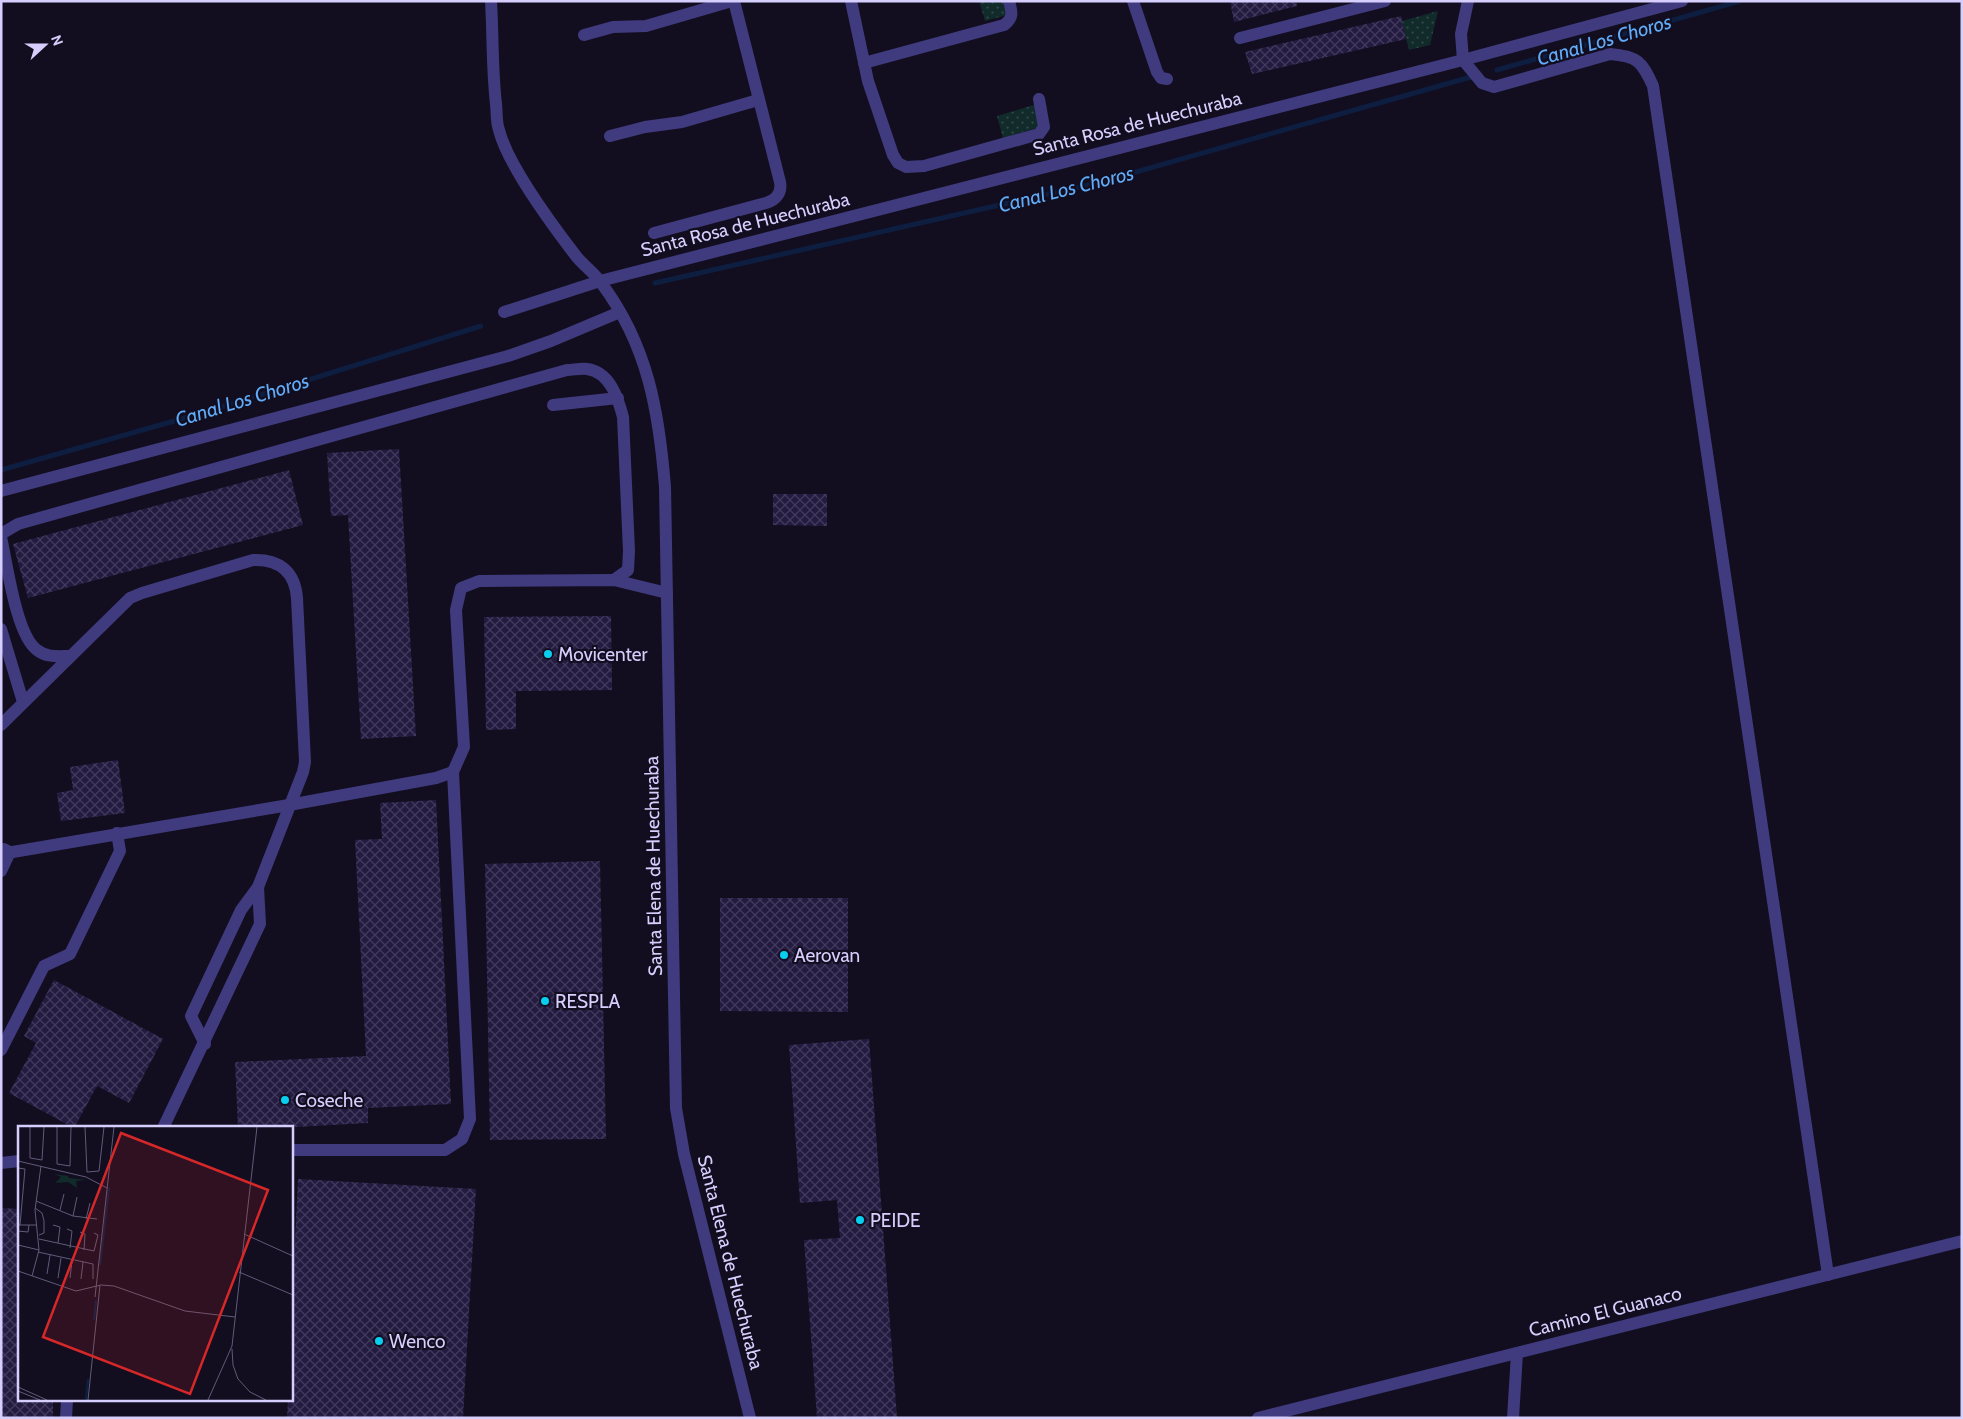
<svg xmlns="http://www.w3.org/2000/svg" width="1963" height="1419" viewBox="0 0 1963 1419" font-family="Cabin,sans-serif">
	<defs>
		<pattern id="grass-dots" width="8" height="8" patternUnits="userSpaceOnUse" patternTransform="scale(1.25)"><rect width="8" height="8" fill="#112a2a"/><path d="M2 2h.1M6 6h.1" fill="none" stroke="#33484a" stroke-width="1.8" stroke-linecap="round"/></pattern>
		<pattern id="building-cross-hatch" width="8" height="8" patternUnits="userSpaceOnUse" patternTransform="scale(1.25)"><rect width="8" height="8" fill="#241b41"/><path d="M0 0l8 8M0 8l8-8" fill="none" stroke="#433b5d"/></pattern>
	</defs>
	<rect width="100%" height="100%" fill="#120e20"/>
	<g fill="url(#grass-dots)">
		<path d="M979,1H1004L1007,15L985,21Z"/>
		<path d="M1438,11L1430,45L1409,50L1402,21Z"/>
		<path d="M1034,105L1040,127L1003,138L997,116Z"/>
	</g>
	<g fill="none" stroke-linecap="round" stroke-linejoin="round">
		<g stroke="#0d1e40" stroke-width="5">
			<path d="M1497,70L1740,1"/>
			<path d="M655,283L1097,183L1471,77"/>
			<path d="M1,470L199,414L481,326"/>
		</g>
	</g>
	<g fill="url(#building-cross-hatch)">
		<path d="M1230,1H1296L1297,6L1234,22Z"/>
		<path d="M1401,16L1406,39L1252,74L1245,52Z"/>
		<path d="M399,449L416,736L361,739L348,515L331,516L327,453Z"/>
		<path d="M289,470L303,525L28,598L13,544Z"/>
		<path d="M773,494H827V526L773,525Z"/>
		<path d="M611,616L612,690L516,691V729L486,730L484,617Z"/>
		<path d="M118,760L125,813L61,821L57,793L73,790L70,767Z"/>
		<path d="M436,800L451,1104L368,1108V1123L278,1128H238L235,1062L366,1056L355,840L382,839L380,803Z"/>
		<path d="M600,861L606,1139L490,1140L485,864Z"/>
		<path d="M720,898H848V1012L720,1011Z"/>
		<path d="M54,980L163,1039L129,1103L97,1086L74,1128L9,1093L36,1043L24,1036Z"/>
		<path d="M869,1039L897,1418H817L804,1240L840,1238L837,1200L800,1203L789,1045Z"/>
		<path d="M298,1179L476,1189L463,1418H287L288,1400H291V1282H293Z"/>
		<path d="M1,1208L19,1209V1400H53V1418H1Z"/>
	</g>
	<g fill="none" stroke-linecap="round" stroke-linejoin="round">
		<g stroke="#403b7e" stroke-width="12">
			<path d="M491,1C493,35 492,70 496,104C497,112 496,122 499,130C508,166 553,226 576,256C584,266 595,273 602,284C648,346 659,412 665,487L676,1108L684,1154L750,1418"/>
			<path d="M851,1L868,81L893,155L898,163L906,167L924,166L1039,134L1044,127L1039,99"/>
			<path d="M1133,1L1157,72L1161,78L1167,79"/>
			<path d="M584,35L613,27L646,26L732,1"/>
			<path d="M1240,38L1385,1"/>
			<path d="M1463,60L1482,83L1494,87L1610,54C1638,56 1642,62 1653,86L1828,1275"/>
			<path d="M1463,60L1461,34L1468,1"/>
			<path d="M864,63L1004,25C1014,18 1012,12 1009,1"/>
			<path d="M610,136L645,127L682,122L758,100"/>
			<path d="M654,233L766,203C776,200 782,193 780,182L734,1"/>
			<path d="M504,312L600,281L1463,60L1682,1"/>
			<path d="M553,405L618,398"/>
			<path d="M1,491L508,356L551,341L620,312"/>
			<path d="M1,534L18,524L567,370C573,370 581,368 587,369C610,372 618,398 623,417L629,551L628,570L614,580"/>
			<path d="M1,537C7,563 16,635 37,650C47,658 59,656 70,656"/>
			<path d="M1,629L23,702"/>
			<path d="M1,725L130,598L142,593L253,560C279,559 295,571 297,598L305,762L303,772L258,887L241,910L191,1016L205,1044"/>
			<path d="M1,854L289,805L436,778L453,772"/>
			<path d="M1,871L10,852L4,849"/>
			<path d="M1,1050L44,966L70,954L120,851L117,833"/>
			<path d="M163,1128L260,924L258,887"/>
			<path d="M291,1150H445L462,1139L470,1119L453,772L464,747L456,610L461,588L479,581L614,580L667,593"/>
			<path d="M1,1163L19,1161"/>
			<path d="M66,1418L67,1400"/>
			<path d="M1258,1418L1962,1241"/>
			<path d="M1513,1418L1517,1353"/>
		</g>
	</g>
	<g fill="#09ceef" stroke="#120e20" stroke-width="2">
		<circle cx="548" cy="654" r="5"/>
		<circle cx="784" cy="955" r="5"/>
		<circle cx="545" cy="1001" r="5"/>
		<circle cx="285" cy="1100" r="5"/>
		<circle cx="860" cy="1220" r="5"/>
		<circle cx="379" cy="1341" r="5"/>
	</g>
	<g text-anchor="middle" stroke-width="4.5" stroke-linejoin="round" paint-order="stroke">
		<g font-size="19" fill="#d6cffd" stroke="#120e20">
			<text transform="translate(1137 123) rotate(-14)" y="7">Santa Rosa de Huechuraba</text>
			<text transform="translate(745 224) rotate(-14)" y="7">Santa Rosa de Huechuraba</text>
			<text transform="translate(653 866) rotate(-91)" y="7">Santa Elena de Huechuraba</text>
			<text transform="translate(731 1262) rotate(76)" y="7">Santa Elena de Huechuraba</text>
			<text transform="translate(1605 1311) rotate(-14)" y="7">Camino El Guanaco</text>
		</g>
		<g font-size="19" fill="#d6cffd" stroke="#120e20" text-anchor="start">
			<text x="558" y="661">Movicenter</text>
			<text x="794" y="962">Aerovan</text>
			<text x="555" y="1008">RESPLA</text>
			<text x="295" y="1107">Coseche</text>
			<text x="870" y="1227">PEIDE</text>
			<text x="389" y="1348">Wenco</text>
		</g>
		<g font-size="20" font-style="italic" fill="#61acf9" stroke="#120e20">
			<text transform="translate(1604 40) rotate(-16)" y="7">Canal Los Choros</text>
			<text transform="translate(1066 189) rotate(-14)" y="7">Canal Los Choros</text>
			<text transform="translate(242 400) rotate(-17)" y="7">Canal Los Choros</text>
		</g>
	</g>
	<g transform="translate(18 1126)">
		<rect width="275" height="275" fill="#120e20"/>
		<path d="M36,48L50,50L51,52L68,54L58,55L59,62L50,56L37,57L43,51Z" fill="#112a2a"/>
		<path fill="none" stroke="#0d1e40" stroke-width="2.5" d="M82,139L91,61M76,194L78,174M68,274L70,253"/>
		<path fill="none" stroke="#605b78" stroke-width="1" d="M12,1V32L24,34L26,1M39,1V38L52,40L53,1M67,1L69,46L81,45L86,1M0,35L68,51L89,62M0,42L7,43L2,99M18,75L55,90L79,93M17,82L24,87L26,95V107L21,109M42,84L46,68M55,90L59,71M68,93L72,77M1,99H19M35,99L42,101L40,117M49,103L54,105L52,122M0,105L10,106L11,99M62,106L67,108L66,124M226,108L275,130M21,113L76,125L80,109L76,107M0,119L21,124M20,126L75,138V153M0,145L58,165L83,159L96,160L167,185L217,191M221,146L275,169M29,148L32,129M14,150L21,124L17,84L23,40M40,152L43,132M52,152L54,135M63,153L65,136M77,171L96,1M214,223L215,239L220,253L232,266L248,274M0,261L29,274M0,265L22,274M70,274L82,159M190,274L214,220L239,1"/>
		<path fill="#d62828" fill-opacity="0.15" stroke="#d62828" stroke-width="2.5" d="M103,7L250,64L172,268L25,211Z"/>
		<rect width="275" height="275" fill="none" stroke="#d6cffd" stroke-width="2.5"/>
	</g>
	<rect width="1963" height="1419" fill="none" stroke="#d6cffd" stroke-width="5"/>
	<g transform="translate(45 45) rotate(69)" stroke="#120e20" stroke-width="4" paint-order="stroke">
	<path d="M0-4L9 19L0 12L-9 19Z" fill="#d6cffd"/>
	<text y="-8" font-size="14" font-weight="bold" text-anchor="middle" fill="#d6cffd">N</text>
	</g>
</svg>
